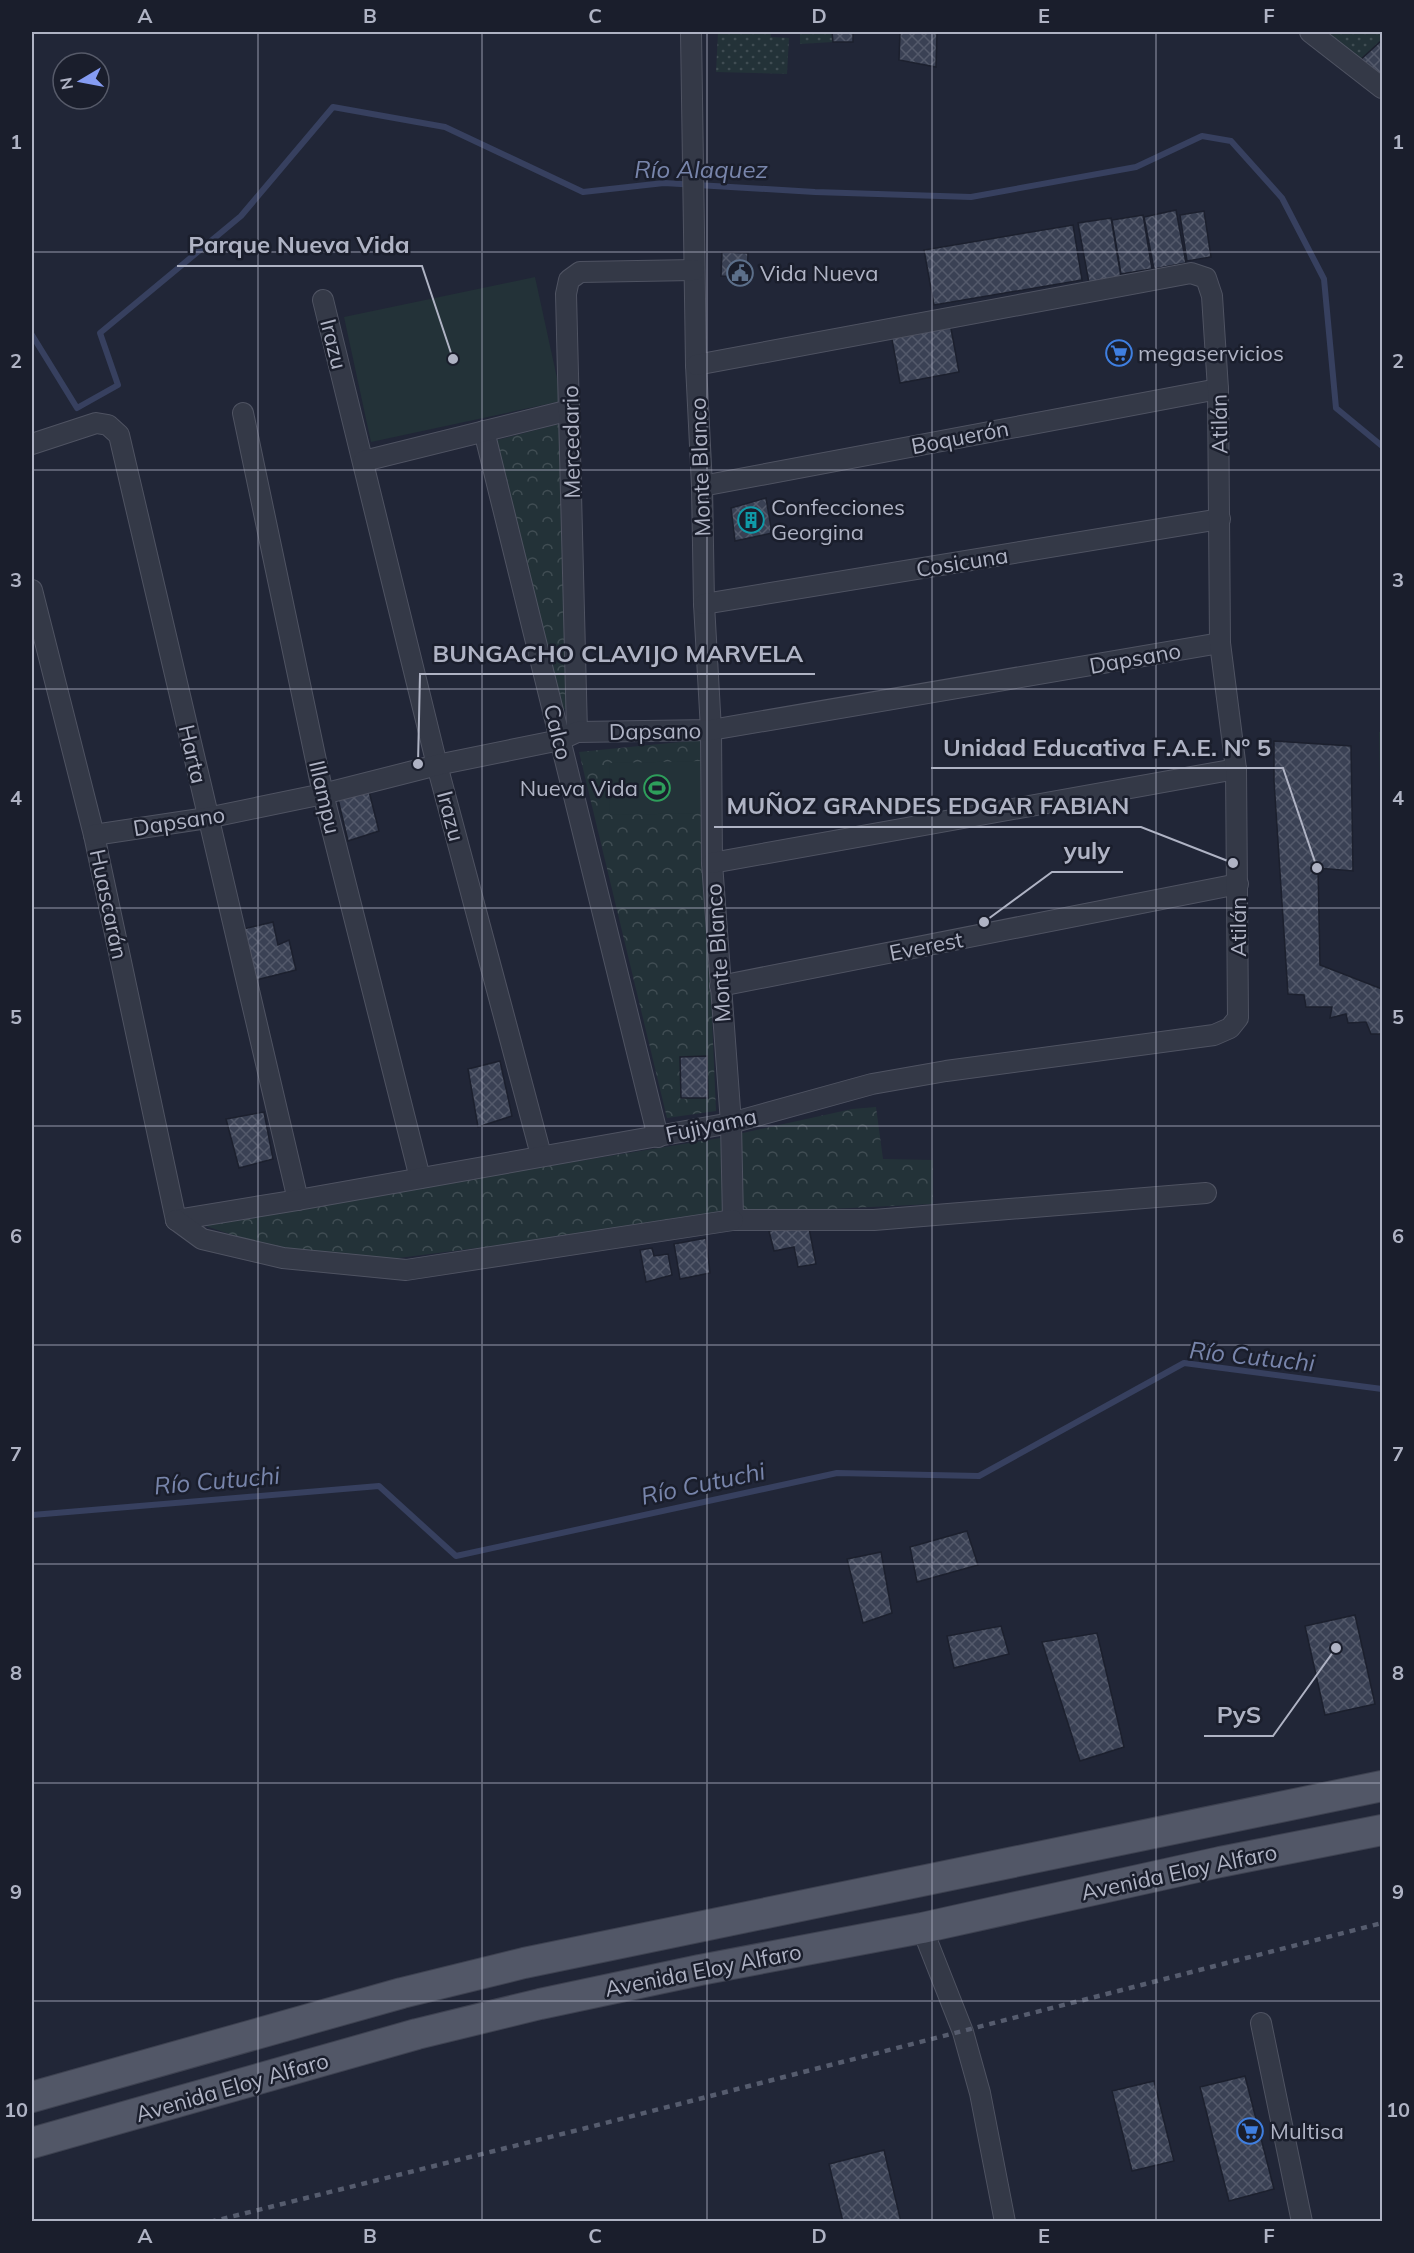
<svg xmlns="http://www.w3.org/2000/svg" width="1414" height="2253" viewBox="0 0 1414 2253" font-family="Mulish,sans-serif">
	<defs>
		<pattern id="grass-dots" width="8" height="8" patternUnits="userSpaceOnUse" patternTransform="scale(1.5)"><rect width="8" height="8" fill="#233238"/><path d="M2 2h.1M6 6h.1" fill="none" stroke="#404d53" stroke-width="1.8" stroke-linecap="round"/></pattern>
		<pattern id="park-crowns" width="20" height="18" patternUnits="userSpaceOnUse" patternTransform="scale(1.5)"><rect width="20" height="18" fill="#233238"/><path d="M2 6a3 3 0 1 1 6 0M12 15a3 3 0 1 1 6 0" fill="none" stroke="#404d53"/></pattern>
		<pattern id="building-cross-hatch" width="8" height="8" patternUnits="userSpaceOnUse" patternTransform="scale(1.5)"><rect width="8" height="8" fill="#3a4154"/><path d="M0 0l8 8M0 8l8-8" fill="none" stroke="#545a6b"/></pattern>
	</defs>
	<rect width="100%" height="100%" fill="#212637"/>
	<g fill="url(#grass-dots)">
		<path d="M718,32H771V37L789,38L787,74L716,72Z"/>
		<path d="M800,32H832L833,42L800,44Z"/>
		<path d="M1312,32H1382V40L1357,63Z"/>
	</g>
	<g fill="url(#park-crowns)">
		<path d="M559,424L567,709L560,710L497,440Z"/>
		<path d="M700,740L716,1111L667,1118L579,752Z"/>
		<path d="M876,1107L883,1159L933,1160V1204L749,1213L375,1261L280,1251L197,1223L720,1138L852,1109Z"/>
	</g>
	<g fill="#233238">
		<path d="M535,277L562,401L371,442L344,317Z"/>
		<path d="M1379,732H1382V877Z"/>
		<path d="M704,761L705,813L610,815L609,763Z"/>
	</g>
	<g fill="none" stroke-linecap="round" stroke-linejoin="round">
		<g stroke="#37405f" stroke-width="6">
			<path d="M32,335L77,408L118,385L100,333L241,216L333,107L445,127L583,192L664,183L815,192L971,197L1136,167L1202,136L1231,141L1282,198L1324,279L1336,408L1382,446"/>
			<path d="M32,1515L379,1486L456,1556L837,1473L979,1476L1184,1363L1382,1389"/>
		</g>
	</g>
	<g fill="url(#building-cross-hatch)" stroke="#1c202e" stroke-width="1.5">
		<path d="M832,32H853V42H833Z"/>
		<path d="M900,32H937L936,67L899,60Z"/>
		<path d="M1382,40V85L1357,63Z"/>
		<path d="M1176,210L1186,263L1154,269L1144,217Z"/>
		<path d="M1204,211L1211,257L1187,261L1180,215Z"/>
		<path d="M1143,215L1152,269L1121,274L1112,220Z"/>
		<path d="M1111,218L1121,277L1089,283L1078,223Z"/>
		<path d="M1073,225L1082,280L934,305L924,250Z"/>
		<path d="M722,252L748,253L747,277L721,276Z"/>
		<path d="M950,323L959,372L900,383L891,334Z"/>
		<path d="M766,498L772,533L735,541L731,508Z"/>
		<path d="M1274,741L1351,746L1353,871L1318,868L1320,965L1382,989V1034H1371L1366,1022L1348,1023L1346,1014L1330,1018L1332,1007H1306L1304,995L1288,994L1274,781Z"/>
		<path d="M369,791L379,831L348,841L337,795Z"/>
		<path d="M273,922L278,945L289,940L296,970L256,980L243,929Z"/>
		<path d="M707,1056L708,1098H681L680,1057Z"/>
		<path d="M500,1061L512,1116L478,1127L468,1069Z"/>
		<path d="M264,1112L273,1159L239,1168L226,1119Z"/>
		<path d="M808,1223L816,1264L798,1267L794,1247L774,1251L769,1231Z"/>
		<path d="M706,1238L710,1273L680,1279L674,1244Z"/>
		<path d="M652,1248L654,1256L668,1254L672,1275L646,1282L640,1250Z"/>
		<path d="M967,1531L978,1565L917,1582L910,1547Z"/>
		<path d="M881,1552L892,1613L863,1623L847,1559Z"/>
		<path d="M1355,1615L1375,1704L1325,1715L1305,1626Z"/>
		<path d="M1001,1626L1009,1654L954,1668L947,1636Z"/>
		<path d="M1097,1633L1124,1747L1080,1761L1042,1642Z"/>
		<path d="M1245,2076L1274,2189L1229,2201L1200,2087Z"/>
		<path d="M1154,2081L1174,2161L1132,2171L1112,2091Z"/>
		<path d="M884,2150L901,2222H843L829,2164Z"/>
	</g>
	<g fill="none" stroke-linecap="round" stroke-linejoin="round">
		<g stroke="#4f5362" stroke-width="22">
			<g id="minor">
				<path d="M691,32L696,365L702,486L704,604L711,730L712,863L731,1123L733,1220H874L1206,1193"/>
				<path d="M1310,32L1382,88"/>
				<path d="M323,300L437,765L541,1155"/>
				<path d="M243,413L323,794L420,1178"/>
				<path d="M484,431L658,1137"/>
				<path d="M32,444L96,423L108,425L119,435L298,1200"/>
				<path d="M364,461L570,410"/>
				<path d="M702,486L1218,389"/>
				<path d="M32,590L94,835L176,1220"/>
				<path d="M704,604L1220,519"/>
				<path d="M577,732L566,294L569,280L580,272L694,270"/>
				<path d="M94,835L207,818L323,794L437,765L560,740L577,732L711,730L1220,643"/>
				<path d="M712,863L1236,769"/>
				<path d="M720,986L1238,884"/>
				<path d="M176,1220L298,1200L731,1123L872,1084L946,1071L1214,1035L1230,1028L1238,1018L1236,769L1220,643L1218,389L1212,296L1206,278L1191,273L696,365"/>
				<path d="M176,1220L202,1239L283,1258L406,1270L733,1220"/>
				<path d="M922,1928L963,2032L980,2093L1005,2222"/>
				<path d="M1261,2023L1302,2222"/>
			</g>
		</g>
		<g stroke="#3e4251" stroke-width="32">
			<g id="primary">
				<path d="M32,2097L402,1993L524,1963L1382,1786"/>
				<path d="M32,2143L417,2034L540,2004L700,1970L922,1928L1220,1862L1382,1830"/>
			</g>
		</g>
		<use href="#minor" stroke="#343947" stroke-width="20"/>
		<use href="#primary" stroke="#525767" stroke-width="30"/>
		<path stroke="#565c6e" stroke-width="4.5" stroke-dasharray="6 6" stroke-linecap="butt" d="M210,2222L586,2128L1382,1923"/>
	</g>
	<path fill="none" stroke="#afb3c4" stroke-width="1.5" stroke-opacity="0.55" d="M258,32V2222M482,32V2222M707,32V2222M932,32V2222M1156,32V2222M32,252H1382M32,470H1382M32,689H1382M32,908H1382M32,1126H1382M32,1345H1382M32,1564H1382M32,1783H1382M32,2001H1382"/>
	<defs>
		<g id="civic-ring" transform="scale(1.35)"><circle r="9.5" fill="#1a1e2c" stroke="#5c6f8a" stroke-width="1.5"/><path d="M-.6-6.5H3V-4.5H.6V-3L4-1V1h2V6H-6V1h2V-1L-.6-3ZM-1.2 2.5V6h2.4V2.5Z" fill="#5c6f8a"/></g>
		<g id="supermarket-ring" transform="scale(1.35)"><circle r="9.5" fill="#1a1e2c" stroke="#3f7fe0" stroke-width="1.5"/><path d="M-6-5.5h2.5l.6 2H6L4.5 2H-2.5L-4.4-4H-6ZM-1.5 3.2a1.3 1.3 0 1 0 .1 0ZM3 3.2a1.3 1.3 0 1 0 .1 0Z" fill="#3f7fe0"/></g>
		<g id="building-ring" transform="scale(1.35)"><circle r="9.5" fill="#1a1e2c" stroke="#0f9aa8" stroke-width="1.5"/><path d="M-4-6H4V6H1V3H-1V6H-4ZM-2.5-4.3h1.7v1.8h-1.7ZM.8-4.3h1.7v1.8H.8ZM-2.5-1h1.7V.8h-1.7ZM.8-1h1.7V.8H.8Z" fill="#0f9aa8"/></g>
		<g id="stadium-ring" transform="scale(1.35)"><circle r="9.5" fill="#1a1e2c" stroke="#2e9e5b" stroke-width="1.5"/><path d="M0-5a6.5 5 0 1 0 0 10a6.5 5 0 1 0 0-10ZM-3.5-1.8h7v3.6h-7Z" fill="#2e9e5b"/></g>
	</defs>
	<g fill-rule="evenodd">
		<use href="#civic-ring" x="740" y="273"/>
		<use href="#supermarket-ring" x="1119" y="353"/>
		<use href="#building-ring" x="751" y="520"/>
		<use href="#stadium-ring" x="657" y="788"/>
		<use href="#supermarket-ring" x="1250" y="2131"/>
	</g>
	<g text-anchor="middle" stroke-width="5" stroke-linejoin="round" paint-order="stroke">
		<g font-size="22" fill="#afb3c4" stroke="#1a1e2c" text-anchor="start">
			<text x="760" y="281">Vida Nueva</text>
			<text x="1138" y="361">megaservicios</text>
			<text x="771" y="515">Confecciones<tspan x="771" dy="25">Georgina</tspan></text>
			<text x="638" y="796" text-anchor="end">Nueva Vida</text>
			<text x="1270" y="2139">Multisa</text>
		</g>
		<g font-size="22" fill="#afb3c4" stroke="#1a1e2c">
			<text transform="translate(334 344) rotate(76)" y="8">Irazu</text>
			<text transform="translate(1219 424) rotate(-91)" y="8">Atilán</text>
			<text transform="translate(960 437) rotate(-11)" y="8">Boquerón</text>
			<text transform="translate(571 442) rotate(-91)" y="8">Mercedario</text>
			<text transform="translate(700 467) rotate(-92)" y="8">Monte Blanco</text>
			<text transform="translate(962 562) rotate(-9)" y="8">Cosicuna</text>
			<text transform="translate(1135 658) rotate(-10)" y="8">Dapsano</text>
			<text transform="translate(655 731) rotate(-1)" y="8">Dapsano</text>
			<text transform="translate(558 732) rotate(76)" y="8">Calco</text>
			<text transform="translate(193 754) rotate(77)" y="8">Harta</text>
			<text transform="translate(325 797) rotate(77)" y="8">Illampu</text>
			<text transform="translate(451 816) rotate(75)" y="8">Irazu</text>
			<text transform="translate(179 821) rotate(-9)" y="8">Dapsano</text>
			<text transform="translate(109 904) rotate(78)" y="8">Huascarán</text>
			<text transform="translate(1238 927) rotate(-90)" y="8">Atilán</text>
			<text transform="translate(926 946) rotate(-11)" y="8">Everest</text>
			<text transform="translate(718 953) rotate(-94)" y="8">Monte Blanco</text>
			<text transform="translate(711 1125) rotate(-12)" y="8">Fujiyama</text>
			<text transform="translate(1179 1872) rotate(-12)" y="8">Avenida Eloy Alfaro</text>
			<text transform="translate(703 1970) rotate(-11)" y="8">Avenida Eloy Alfaro</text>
			<text transform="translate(232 2087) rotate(-16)" y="8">Avenida Eloy Alfaro</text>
		</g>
		<g font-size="24" font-style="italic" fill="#7885ab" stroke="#1a1e2c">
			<text x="701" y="178">Río Alaquez</text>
			<text transform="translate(1252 1357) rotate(6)" y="8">Río Cutuchi</text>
			<text transform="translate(217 1481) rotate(-5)" y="8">Río Cutuchi</text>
			<text transform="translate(703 1484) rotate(-12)" y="8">Río Cutuchi</text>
		</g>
	</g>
	<path fill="none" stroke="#afb3c4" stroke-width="2" d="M453 359L422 266H177M418 764L420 674H815M1317 868L1283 768H931M1233 863L1141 827H714M984 922L1052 872H1123M1336 1648L1273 1736H1204"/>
	<g fill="#afb3c4" stroke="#1a1e2c" stroke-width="2">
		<circle cx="453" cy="359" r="6"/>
		<circle cx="418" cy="764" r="6"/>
		<circle cx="1317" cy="868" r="6"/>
		<circle cx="1233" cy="863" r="6"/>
		<circle cx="984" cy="922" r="6"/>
		<circle cx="1336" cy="1648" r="6"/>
	</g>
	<g font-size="24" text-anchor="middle" font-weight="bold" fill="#afb3c4" stroke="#1a1e2c" stroke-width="5" stroke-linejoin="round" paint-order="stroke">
		<text x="299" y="253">Parque Nueva Vida</text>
		<text x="618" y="662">BUNGACHO CLAVIJO MARVELA</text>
		<text x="1107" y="756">Unidad Educativa F.A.E. Nº 5</text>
		<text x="928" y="814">MUÑOZ GRANDES EDGAR FABIAN</text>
		<text x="1087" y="859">yuly</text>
		<text x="1239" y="1723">PyS</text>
	</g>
	<rect width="1414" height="2253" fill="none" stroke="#1a1e2c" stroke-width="66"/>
	<g transform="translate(81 81) rotate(260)"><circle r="28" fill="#1a1e2c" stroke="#565a69" stroke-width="1.5"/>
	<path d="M0-4.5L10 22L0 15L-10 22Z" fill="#859cf3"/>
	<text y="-9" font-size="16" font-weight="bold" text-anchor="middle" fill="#afb3c4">N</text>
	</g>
	<rect x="33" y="33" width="1348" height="2187" fill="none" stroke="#afb3c4" stroke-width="2"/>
	<g font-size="20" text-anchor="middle" font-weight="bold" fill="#afb3c4">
		<text x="145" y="23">A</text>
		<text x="370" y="23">B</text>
		<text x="595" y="23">C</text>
		<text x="819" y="23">D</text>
		<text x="1044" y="23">E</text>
		<text x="1269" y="23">F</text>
		<text x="16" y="149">1</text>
		<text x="1398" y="149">1</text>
		<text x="16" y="368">2</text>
		<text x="1398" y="368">2</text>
		<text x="16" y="587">3</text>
		<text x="1398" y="587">3</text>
		<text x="16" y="805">4</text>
		<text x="1398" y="805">4</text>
		<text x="16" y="1024">5</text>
		<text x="1398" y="1024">5</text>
		<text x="16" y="1243">6</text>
		<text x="1398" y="1243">6</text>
		<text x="16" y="1461">7</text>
		<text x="1398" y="1461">7</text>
		<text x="16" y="1680">8</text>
		<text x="1398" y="1680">8</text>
		<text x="16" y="1899">9</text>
		<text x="1398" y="1899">9</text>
		<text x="16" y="2117">10</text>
		<text x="1398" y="2117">10</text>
		<text x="145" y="2243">A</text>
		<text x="370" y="2243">B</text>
		<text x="595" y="2243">C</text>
		<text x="819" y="2243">D</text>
		<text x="1044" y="2243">E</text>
		<text x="1269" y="2243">F</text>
	</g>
</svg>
